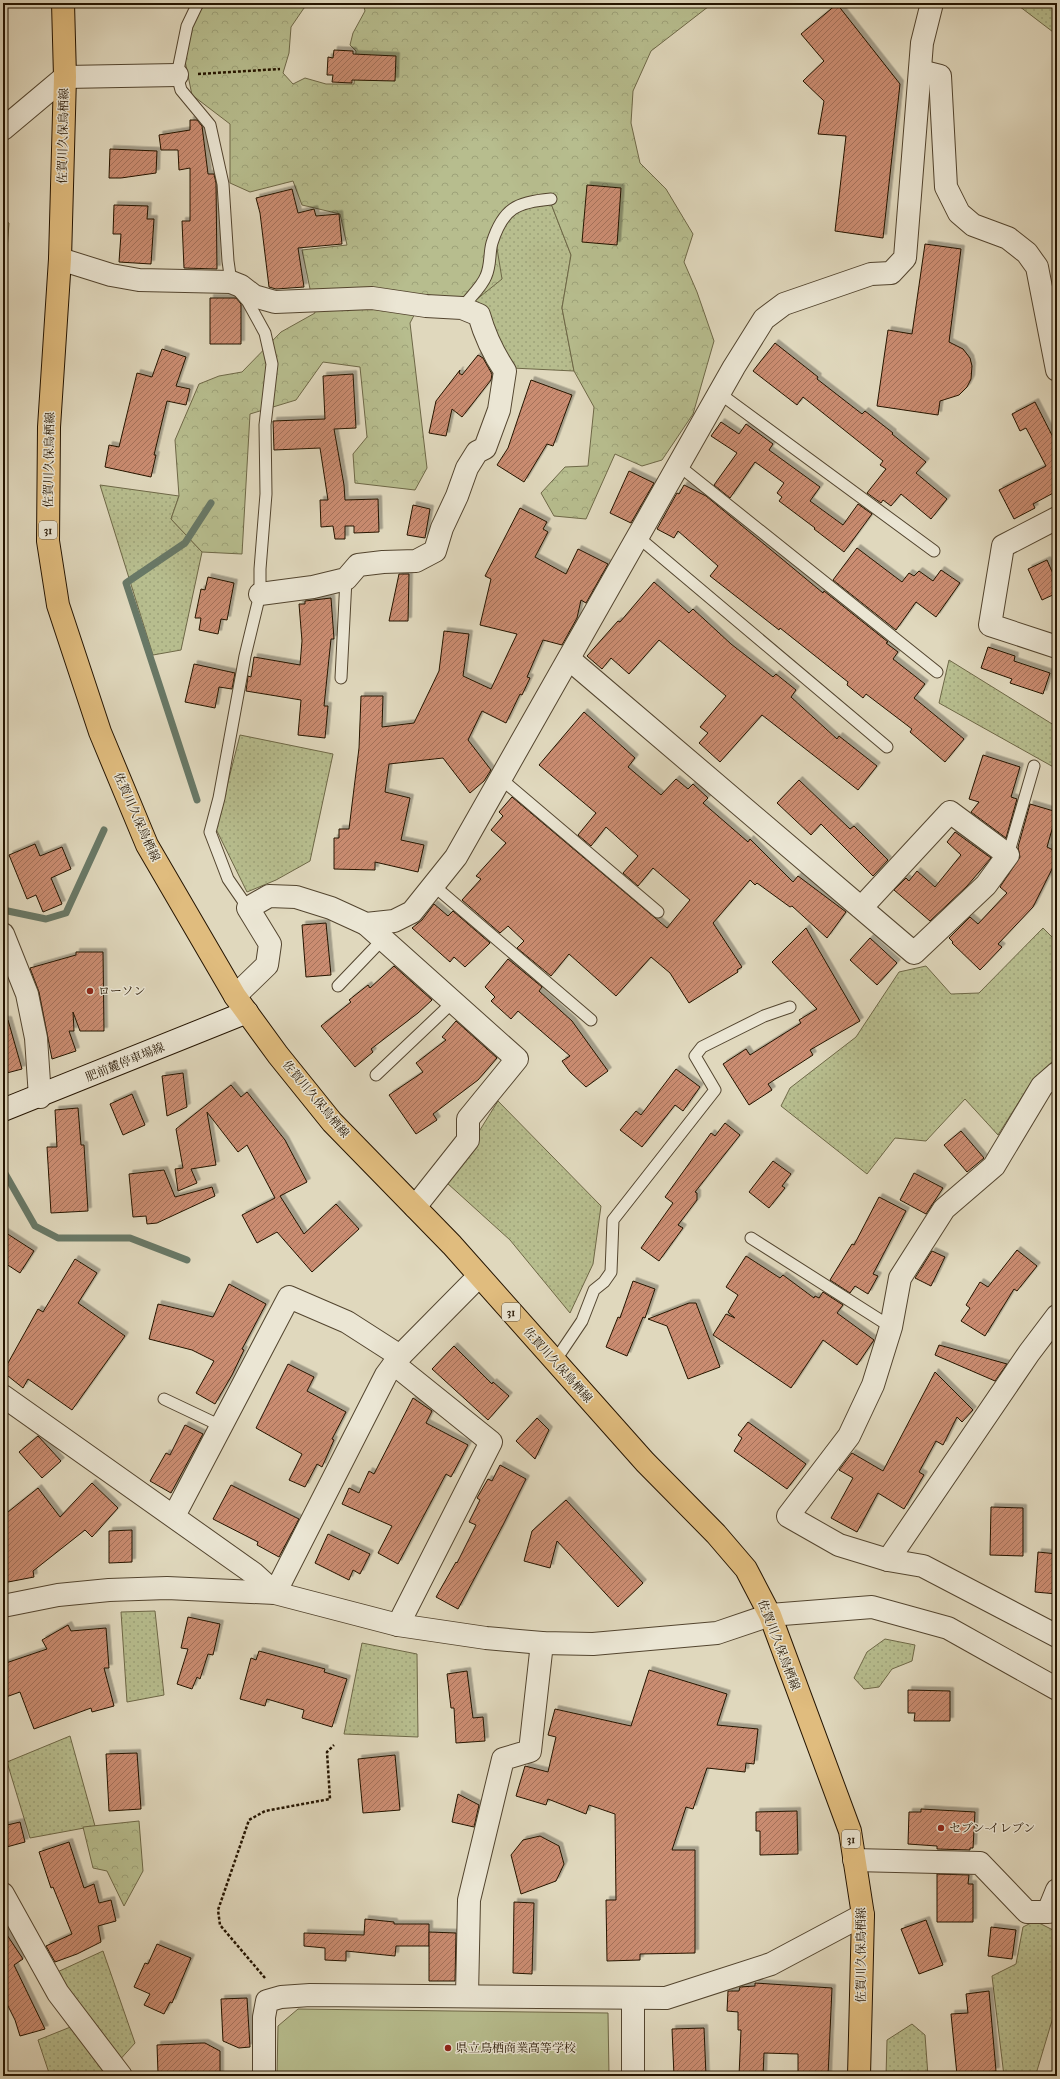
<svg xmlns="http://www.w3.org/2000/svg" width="1060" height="2079" viewBox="0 0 1060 2079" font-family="'IM FELL French Canon','Noto Serif JP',serif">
	<defs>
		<pattern id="grass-dots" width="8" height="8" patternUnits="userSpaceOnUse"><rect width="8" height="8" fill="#b7bd8e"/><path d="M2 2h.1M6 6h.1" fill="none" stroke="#9da279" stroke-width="1.8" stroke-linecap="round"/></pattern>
		<pattern id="forest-crowns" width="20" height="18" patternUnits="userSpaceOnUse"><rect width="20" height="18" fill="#b7bd8e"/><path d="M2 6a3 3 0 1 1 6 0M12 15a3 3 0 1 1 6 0" fill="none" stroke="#9da279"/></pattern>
		<pattern id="building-hatch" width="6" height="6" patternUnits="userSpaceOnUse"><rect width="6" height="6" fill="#ca8c71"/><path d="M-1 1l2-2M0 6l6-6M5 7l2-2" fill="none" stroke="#a4715a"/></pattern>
		<filter id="shadow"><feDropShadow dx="3.5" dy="-3.5" stdDeviation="0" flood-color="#0004"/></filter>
	</defs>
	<rect width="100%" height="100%" fill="#e0d8bd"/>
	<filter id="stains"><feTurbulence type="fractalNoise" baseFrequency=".005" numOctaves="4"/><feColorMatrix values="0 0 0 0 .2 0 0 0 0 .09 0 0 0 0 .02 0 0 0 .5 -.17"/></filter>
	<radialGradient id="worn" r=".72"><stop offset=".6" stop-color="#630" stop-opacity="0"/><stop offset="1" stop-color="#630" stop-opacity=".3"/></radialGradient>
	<g fill="url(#grass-dots)" stroke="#6e6847">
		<path d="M1015,3H1057V35Z"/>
		<path d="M550,201L571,255L562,308L574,371L512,368L471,304L509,212Z"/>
		<path d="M3,221L9,223L5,278H3Z"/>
		<path d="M100,485L179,496L171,519L202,552L181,650L153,655Z"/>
		<path d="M949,660L1057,727V769L939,703Z"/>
		<path d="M240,735L333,754L310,861L276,880L247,892L216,829Z"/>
		<path d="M1043,928L1057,942V1057L1032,1081L998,1135L965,1099L926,1141L895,1138L867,1174L781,1106L790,1088L856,1037L899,972L926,966L951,994L979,993Z"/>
		<path d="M498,1101L601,1206L593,1264L570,1313L510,1240L447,1183Z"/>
		<path d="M155,1611L164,1695L127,1702L121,1612Z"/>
		<path d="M885,1639L915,1645L912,1661L892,1669L879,1687L864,1689L854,1678L867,1652Z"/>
		<path d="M362,1643L417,1654L418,1737L344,1734Z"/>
		<path d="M70,1736L95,1826L30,1838L7,1762Z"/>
		<path d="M1035,1921L1057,1932V2004L1036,2074L1004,2076L992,1976L1016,1964L1023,1927Z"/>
		<path d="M103,1951L135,2043L117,2063L53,1974Z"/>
		<path d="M912,2024L925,2035L928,2076H886L887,2040Z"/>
		<path d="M73,2026L113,2076H50L38,2040Z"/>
	</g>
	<g fill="url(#forest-crowns)" stroke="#6e6847">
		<path d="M209,3H311L304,8L291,27L289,53L283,73L293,84L305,78L326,84H354L356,51L350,45L353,33L365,11L363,3H713L651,51L633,91L631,123L640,163L666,189L693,234L684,262L697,292L714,341L693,414L662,460L642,466L615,454L586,519L554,516L541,493L565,467L588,466L594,407L574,371L562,308L571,255L550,201L509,212L496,242L502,279L471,304L422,300L410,323L427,468L415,490L355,483L353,454L367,437L360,367L323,362L296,400L250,414L242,554L202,552L171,519L179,496L175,440L199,384L219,376L242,372L281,332L315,313L302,250L347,245L340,214L302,205L293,181L250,192L230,183V124L192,95L184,56L196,13Z"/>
		<path d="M139,1821L143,1871L124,1906L107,1871L93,1868L83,1827Z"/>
	</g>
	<path fill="#b7bd8e" stroke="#6e6847" d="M298,2009L608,2013L609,2076H277L278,2026Z"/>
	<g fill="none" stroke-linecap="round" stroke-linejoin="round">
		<g stroke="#687866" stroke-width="7">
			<path d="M197,800L126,583L185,543L211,503"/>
			<path d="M3,910L46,919L66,913L104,830"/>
			<path d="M3,1170L35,1226L58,1238H130L187,1260"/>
		</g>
	</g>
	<g fill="url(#building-hatch)" stroke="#241400" filter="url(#shadow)">
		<path d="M837,4L900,84L883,238L835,231L846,136L818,134L824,101L803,81L824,61L801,34Z"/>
		<path d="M334,50L353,51V54L396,56L395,81L352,80V83L332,82L333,75H327L328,57L333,58Z"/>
		<path d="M190,120H197L202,126L208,174H214L216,183L217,269L184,268L182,221H190V168L179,170L178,150H161L159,135L190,130Z"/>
		<path d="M110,149L157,151L156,173L121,178H109Z"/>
		<path d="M587,185L621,188L617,245L582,242Z"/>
		<path d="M292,189L298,213L314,209L316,216L339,214L342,244L298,248L304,287L276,289L269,287L260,213L256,198Z"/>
		<path d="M114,205L148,206L147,219H154L151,264L119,262L121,234H113Z"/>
		<path d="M925,244L961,249L949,342L963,349L970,358L972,366L971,379L967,387L959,395L940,401L938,415L877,406L888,330L912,334Z"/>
		<path d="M210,298H236L241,304V344H210Z"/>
		<path d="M775,343L818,377L817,379L862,414L865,411L893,433L892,434L926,462L916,473L947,499L931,519L901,494L891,506L883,500L881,503L867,493L886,469L880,465L883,461L803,397L797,405L753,371Z"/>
		<path d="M162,349L186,357L176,386L190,389L186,405L167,401L154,455H156L151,477L105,467L109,445L119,447L137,373L152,377Z"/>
		<path d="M478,355L483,358L492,374L491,380L462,417L452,409L446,436L429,433L436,401L460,370L459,373L462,375Z"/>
		<path d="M353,374L356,428L334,429L344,485L345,500L378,499L379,532L354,533V526H345V539H335L333,526L321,527L320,500H328L320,448L274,450L273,421L325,419L323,376Z"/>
		<path d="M531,380L572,395L553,446L547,444L524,482L497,465L508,448Z"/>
		<path d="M1035,402L1057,445V491L1033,504L1035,508L1014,519L999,490L1046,466L1026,428L1020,431L1012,414Z"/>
		<path d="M721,422L739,434L746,424L773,444L769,450L820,487L810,501L843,525L858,504L872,514L844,552L814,529L815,528L779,501L782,497L777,493L784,483L755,462L730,498L714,485L737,453L711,436Z"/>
		<path d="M629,471L654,483L631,523L610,513Z"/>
		<path d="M684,485L706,496L823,593L824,591L888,642L886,643L898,652L893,659L925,684L914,698L964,739L945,762L910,732L912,729L866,694L863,698L847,685L848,682L780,628L779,630L710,576L718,566L678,531L674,538L657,529L677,493L679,494Z"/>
		<path d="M413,505L430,509L425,538L407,535Z"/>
		<path d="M520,508L547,522L543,529L548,532L535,557L566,574L578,549L608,564L586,603L581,600L577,618L562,645L543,640L527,677L530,678L522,695L520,694L506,723L482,711L468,740L491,770L484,781L470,793L443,758L389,764L385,792L410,798L401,840L424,845L418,872L375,862V870L334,869V838H339V829H349L359,748L361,696H383L382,727L414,723L439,671L444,631L469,634L463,676L491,689L517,634L480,625L491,579L485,576Z"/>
		<path d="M857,548L902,582L909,573L914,576L919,571L933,581L941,570L960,583L936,617L916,602L896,630L833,580Z"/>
		<path d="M1047,560L1057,583V593L1042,600L1028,569Z"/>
		<path d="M399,574H409L408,621H389Z"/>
		<path d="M208,577L234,583L227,620L221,619L218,634L199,630L201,618H195L201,589L205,590Z"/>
		<path d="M654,582L689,613L693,609L731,644L773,677L776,674L796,690L791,697L837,739L839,736L877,766L858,790L762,715L720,762L699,743L708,733L700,727L726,696L659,640L629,674L611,658L602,669L587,656L618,621L620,622Z"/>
		<path d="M331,598L334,639H331L324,706H328L325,738L298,735L301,700L246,691L248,676L251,677L254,657L300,665L302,641L299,604H305V601Z"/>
		<path d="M988,647L1015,656L1014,661L1050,673L1043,694L1010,683L1012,679L981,668Z"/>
		<path d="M194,664L235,673L232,689L219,687L215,708L185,702Z"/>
		<path d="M584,712L635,758L628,767L661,795L676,779L688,789L693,784L708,798L703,803L748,842L750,839L793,882L798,876L846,912L827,938L792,906L790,907L757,883L755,885L750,880L713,923L742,967L737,970L738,972L689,1003L670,973L651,957L616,996L569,954L551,976L517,948L524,941L508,926L500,933L462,900L481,879L476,876L506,843L491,830L503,816L499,812L512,797L667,928L690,900L653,868L638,886L623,873L638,856L606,827L591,846L578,835L596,813L539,765Z"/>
		<path d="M983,755L1020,767L1011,797L1017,799L1006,838L971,812L979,802L969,799Z"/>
		<path d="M799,780L850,829L854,826L888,860L873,876L821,824L811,835L777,803Z"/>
		<path d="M1030,804L1057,812L1047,847L1057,852V859L1033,907L998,944L1002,947L980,970L952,943L953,942L949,938L970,917L978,924L1007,893L1000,887L1020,857L1018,847Z"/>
		<path d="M955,832L991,858L967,886L930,921L894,890L906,878L909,881L917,871L935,887L961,855L947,842Z"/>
		<path d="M35,844L40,856L62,847L71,869L51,878L62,904L43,912L36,895L27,899L9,855Z"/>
		<path d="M434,904L448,916L453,911L490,943L465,967L454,957L450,962L412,928L422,920Z"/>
		<path d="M326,923L331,975L306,977L302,925Z"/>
		<path d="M806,928L860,1021L810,1050L813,1055L768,1084L772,1090L749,1105L723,1064L746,1049L750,1055L801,1023L799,1020L817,1009L772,962Z"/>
		<path d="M870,938L897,963L877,985L850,960Z"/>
		<path d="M76,952H103L104,1031H80L73,1012L74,1031H69L76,1051L52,1059L39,992L30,968L76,955Z"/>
		<path d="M508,959L542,987L539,991L572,1021L608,1071L586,1087L570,1072L562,1061L570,1056L518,1011L511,1019L491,1001L495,997L485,987Z"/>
		<path d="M394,966L432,1000L418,1013L371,1049L373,1052L355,1067L321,1026L351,1002L349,1000L368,985L370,988Z"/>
		<path d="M3,1020H8L22,1069L3,1074Z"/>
		<path d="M456,1021L497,1058L478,1080L433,1114L437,1120L416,1134L389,1095L423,1072L416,1063L446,1040L442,1037Z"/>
		<path d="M676,1069L700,1087L683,1111L675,1105L642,1147L620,1130L636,1111L641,1115Z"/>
		<path d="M183,1073L187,1107L167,1116L162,1076Z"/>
		<path d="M231,1085L241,1097L247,1092L285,1140L307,1182L280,1196L304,1234L336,1204L359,1229L312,1272L277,1232L257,1243L242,1215L275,1198L247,1145L238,1152L207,1112L216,1165L191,1169L197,1183L178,1191L175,1169L183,1168L176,1129Z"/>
		<path d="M132,1094L145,1125L123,1135L110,1104Z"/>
		<path d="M78,1108L81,1145H84L88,1211L51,1213L47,1147H57L55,1110Z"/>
		<path d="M725,1123L740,1135L695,1192L697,1193V1200L678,1225L683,1228L659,1261L641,1248L673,1203L665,1197L711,1133L715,1136Z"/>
		<path d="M961,1131L984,1158L967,1172L944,1145Z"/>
		<path d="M773,1161L791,1174L782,1186L785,1188L769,1208L749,1192Z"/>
		<path d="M164,1170L175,1197L212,1187L215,1196L157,1223L147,1224L146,1216L133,1217L129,1174Z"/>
		<path d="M914,1173L943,1188L926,1214L900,1200Z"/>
		<path d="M879,1197L906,1211L873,1274L878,1276L868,1294L855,1286L850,1293L830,1280L852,1244L854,1245Z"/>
		<path d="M3,1231L34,1251L20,1273L3,1262Z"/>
		<path d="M1017,1250L1037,1266L1017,1291L1014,1289L985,1336L961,1321L970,1308L966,1305L980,1282L988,1287Z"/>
		<path d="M932,1251L945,1257L931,1286L915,1278Z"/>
		<path d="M746,1256L780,1278L783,1275L814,1298L815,1296L819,1298L823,1292L843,1305L837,1313L874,1340L857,1365L823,1340L791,1388L713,1335L726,1314L735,1318L728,1312L738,1295L726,1287Z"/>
		<path d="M75,1259L97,1273L78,1303L125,1336L72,1410L28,1379L23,1388L3,1372L38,1309L43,1312Z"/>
		<path d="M633,1281L655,1289L645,1318L643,1317L627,1356L606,1347L618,1317L620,1318Z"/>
		<path d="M229,1284L266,1304L242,1349L244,1350L232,1375L215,1404L196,1393L214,1361L192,1350L149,1339L158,1304L213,1317Z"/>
		<path d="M689,1303H696L720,1367L688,1379L667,1326L648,1319Z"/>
		<path d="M939,1345L1007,1364L995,1381L935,1355Z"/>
		<path d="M454,1346L492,1384L493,1382L509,1396L488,1420L432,1369Z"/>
		<path d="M288,1364L314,1377L307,1391L346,1412L332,1439L334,1440L322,1467L317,1464L305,1487L289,1480L302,1454L256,1428Z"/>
		<path d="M935,1372L973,1410L962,1422L957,1417L943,1445L936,1441L919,1472L924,1475L904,1509L878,1493L857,1532L831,1518L853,1478L839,1470L852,1453L883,1471Z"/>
		<path d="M413,1398L432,1411L426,1423L468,1445L451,1477L446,1474L398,1564L378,1553L392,1526L342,1504L349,1488L359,1493L369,1471L374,1474Z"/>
		<path d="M537,1418L549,1430L535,1459L516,1441Z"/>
		<path d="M748,1422L806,1464L787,1489L734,1451L742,1438L738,1435Z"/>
		<path d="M185,1425L203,1434L171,1493L150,1481L166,1453L170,1455Z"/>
		<path d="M38,1436L61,1461L42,1478L19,1452Z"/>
		<path d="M500,1465L526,1479L503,1525L458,1609L436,1597L456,1562L457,1563L476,1525L469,1522L480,1500L477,1498L488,1479L492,1481Z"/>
		<path d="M92,1483L118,1508L92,1537L85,1530L33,1571L34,1577L3,1583V1516L38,1488L60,1517Z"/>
		<path d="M231,1485L299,1519L279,1557L257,1545L258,1542L213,1519Z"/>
		<path d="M566,1500L643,1583L618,1607L557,1541L550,1568L524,1561L532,1531Z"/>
		<path d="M991,1507L1023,1508V1556L990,1555Z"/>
		<path d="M132,1530V1562L109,1563V1531Z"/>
		<path d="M328,1534L370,1554L360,1574L353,1570L349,1580L315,1563Z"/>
		<path d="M1038,1552L1057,1554V1594L1035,1592Z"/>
		<path d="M188,1617L220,1624L213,1655L208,1654L200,1679L197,1677L192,1689L177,1684L188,1649L181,1648Z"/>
		<path d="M68,1625L71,1631L106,1628L109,1668H104L114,1706L92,1712L91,1708L34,1729L20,1692L3,1698V1664L47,1649L42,1640Z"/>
		<path d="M259,1651L325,1669L324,1672L347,1679L332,1727L302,1718L304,1710L267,1699L265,1706L240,1699L251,1658L256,1660Z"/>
		<path d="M649,1670L727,1694L717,1725L758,1729L754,1764L746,1763L745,1772L707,1768L693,1809L686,1807L672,1850H695V1953L640,1954V1960L607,1961L606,1900H616L615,1814L589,1805L586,1814L548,1799L546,1805L516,1796L525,1766L548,1772L556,1737L548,1735L555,1709L631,1726Z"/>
		<path d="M467,1671L473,1718L483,1717L485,1741L456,1743L454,1708H451L447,1674Z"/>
		<path d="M908,1690L950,1691V1721H914L915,1713H908Z"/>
		<path d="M137,1753L141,1809L109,1811L106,1754Z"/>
		<path d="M395,1755L400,1810L363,1813L358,1759Z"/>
		<path d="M458,1794L479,1805L474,1827L452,1822Z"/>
		<path d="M921,1809L975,1812L973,1848H970V1850L937,1849V1846L908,1844L909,1812H921Z"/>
		<path d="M797,1811L798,1854L760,1855V1831H756V1812Z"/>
		<path d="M20,1822L25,1842L3,1848V1826Z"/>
		<path d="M540,1836L559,1846L564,1864L556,1881L521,1894L511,1855L523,1840Z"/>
		<path d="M69,1842L84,1888L94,1884L99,1903L111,1900L116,1921L98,1926L101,1942L77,1954L55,1962L46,1946L72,1934L53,1887L51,1888L39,1852Z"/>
		<path d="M937,1874L969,1875L968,1884H973V1922H937Z"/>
		<path d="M514,1902L534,1903L532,1974L513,1973Z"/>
		<path d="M365,1919L394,1922V1924H429V1946H396L395,1956L346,1951V1961L325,1960V1948L304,1946V1933L364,1935Z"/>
		<path d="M926,1920L943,1965L919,1974L901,1929Z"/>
		<path d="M991,1927L1016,1930L1012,1959L988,1956Z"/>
		<path d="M3,1929L23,1959L14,1965L45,2029L20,2036L15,2020L3,1996Z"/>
		<path d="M429,1932L456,1933L455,1981H429Z"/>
		<path d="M157,1944L191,1958L172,2003L170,2002L164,2014L144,2005L150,1994L134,1987L145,1963L148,1964Z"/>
		<path d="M755,1983L832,1988L828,2076H798V2054L764,2053L763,2076H739L741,2030H738V2012L727,2011L728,1991H739L740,1987L755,1986Z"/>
		<path d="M989,1991L996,2071L957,2075L951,2014L968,2013L966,1994Z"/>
		<path d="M247,1998L250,2047L239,2048L223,2041L221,1999Z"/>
		<path d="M704,2028L706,2076H674L672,2029Z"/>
		<path d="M201,2043H205L220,2051V2076H198V2072L158,2073L157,2045Z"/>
	</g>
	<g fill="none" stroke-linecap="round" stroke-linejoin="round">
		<g stroke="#53452f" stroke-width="13">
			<g id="service">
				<path d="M198,3L187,26L177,75L181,90L210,125L223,184L228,261L231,282L248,302L265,333L272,364L265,425L266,494L260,569V594L245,656L219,798L210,832L228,879L248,908"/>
				<path d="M462,308C469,298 482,287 486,276C491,265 489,253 492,243C503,208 517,202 551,199"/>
				<path d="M719,393L934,551"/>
				<path d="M678,465L937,672"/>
				<path d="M638,537L887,747"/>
				<path d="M341,678L346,579"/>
				<path d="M500,778L658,912"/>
				<path d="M1008,855L1034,766"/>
				<path d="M433,885L591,1020"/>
				<path d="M338,986L383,939"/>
				<path d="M376,1075L453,1002"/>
				<path d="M751,1238L891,1327"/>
				<path d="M555,1361L582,1321L594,1290L604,1282L611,1272L613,1220L715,1090L695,1056L702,1047L764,1016L790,1007"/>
				<path d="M164,1399L221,1426"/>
			</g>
		</g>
		<g stroke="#53452f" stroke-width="24">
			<g id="minor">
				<path d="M920,71L940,76L946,187L959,213L973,225L1008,238L1027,253L1037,267L1057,370"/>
				<path d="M3,129L65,77L177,75"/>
				<path d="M60,259L111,275L139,280L231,282L241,286L254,296L275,302L372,298L426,306L462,308L479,315C485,336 493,353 505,371L499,410L485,448L477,452L467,468L457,496L442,528L435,551L416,561L383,562L358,565L346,579L313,587L260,594"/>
				<path d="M1057,518L1003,546L990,625L1057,647"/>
				<path d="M569,659L914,953L986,885L1008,855L950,812L861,908"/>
				<path d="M366,924L517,1059L468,1119V1140L415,1207"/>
				<path d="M3,934L27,994L36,1038L40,1097"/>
				<path d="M235,996L267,965L270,944L248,908L269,896L296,897L331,908L366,924L394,921L412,912L456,857L734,367L764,319L784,304L871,274L891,273L905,258L922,43L932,3"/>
				<path d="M1057,1073L1042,1086L994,1166L944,1209L900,1278L891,1327L873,1385L849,1436L788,1516L839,1545L888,1560L923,1566L1057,1636"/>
				<path d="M394,1364L491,1442L398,1625"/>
				<path d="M3,1396L253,1573L275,1593L386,1375L400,1356L479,1276"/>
				<path d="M174,1516L289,1297L347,1322L400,1356"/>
				<path d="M888,1560L1029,1353L1057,1316"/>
				<path d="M854,1860L980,1863L1027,1912H1048L1057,1890"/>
				<path d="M3,1894L58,1993L121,2076"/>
				<path d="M467,1996L469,1900L503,1759L530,1751L542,1643"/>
				<path d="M264,2076V2017L267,2001L281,1997L310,1995L666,1998L771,1964L863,1915"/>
				<path d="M633,2076V1999"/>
			</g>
		</g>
		<g stroke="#53452f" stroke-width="24">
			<path id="tertiary" d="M3,1606L58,1595L109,1590L167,1588L275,1593L398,1625L486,1638L542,1643L593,1644L717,1633L770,1615L872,1607L948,1628L1057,1689"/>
		</g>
		<g stroke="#241400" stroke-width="24">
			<path id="secondary" d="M3,1110L247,1012"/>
		</g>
		<g stroke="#241400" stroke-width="24">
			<path id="primary" d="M63,3L65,77L60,259L49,427L48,541L58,605L100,732L147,845L235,996L278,1055L332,1122L452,1245L645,1462L716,1534L746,1569L770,1615L850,1831L863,1915L859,2076"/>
		</g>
		<g stroke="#241400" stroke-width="2.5" stroke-dasharray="3 2" stroke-linecap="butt">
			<path d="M198,74L280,69"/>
			<path d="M265,1978L220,1925L218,1910L249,1820L265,1811L330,1799L327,1752L334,1745"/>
		</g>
		<use href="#service" stroke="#ebe6d4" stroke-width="11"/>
		<use href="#minor" stroke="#ebe6d4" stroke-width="22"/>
		<use href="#tertiary" stroke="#ebe6d4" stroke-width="22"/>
		<use href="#secondary" stroke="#ebe6d4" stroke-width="22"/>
		<use href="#primary" stroke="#e0bc7e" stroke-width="22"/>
	</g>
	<g fill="#8f2418" stroke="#ebe6d4" stroke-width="1.5">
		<circle cx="90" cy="991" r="4"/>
		<circle cx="941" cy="1828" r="4"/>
		<circle cx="448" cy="2048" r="4"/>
	</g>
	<g text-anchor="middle" stroke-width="3" stroke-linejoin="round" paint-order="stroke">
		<g fill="#ebe6d4" stroke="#605340" stroke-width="1">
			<rect x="39" y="521" width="18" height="18" rx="3"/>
			<rect x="502" y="1303" width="18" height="18" rx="3"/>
			<rect x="842" y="1830" width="18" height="18" rx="3"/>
		</g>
		<g font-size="11" font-weight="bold" fill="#241400">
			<text x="48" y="534">31</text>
			<text x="511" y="1316">31</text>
			<text x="851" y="1843">31</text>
		</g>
		<g font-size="12" fill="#241400" stroke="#ebe6d4">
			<text transform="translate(63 136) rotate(-89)" y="4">佐賀川久保鳥栖線</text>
			<text transform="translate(49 460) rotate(-89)" y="4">佐賀川久保鳥栖線</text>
			<text transform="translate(137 817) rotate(66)" y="4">佐賀川久保鳥栖線</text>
			<text transform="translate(125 1062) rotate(-22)" y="4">肥前麓停車場線</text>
			<text transform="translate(316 1099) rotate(50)" y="4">佐賀川久保鳥栖線</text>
			<text transform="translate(558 1365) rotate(48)" y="4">佐賀川久保鳥栖線</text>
			<text transform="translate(779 1645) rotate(69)" y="4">佐賀川久保鳥栖線</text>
			<text transform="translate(861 1955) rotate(-90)" y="4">佐賀川久保鳥栖線</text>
		</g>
		<g font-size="12" fill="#241400" stroke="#ebe6d4" text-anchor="start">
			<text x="98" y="995">ローソン</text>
			<text x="949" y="1832">セブン-イレブン</text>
			<text x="456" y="2052">県立鳥栖商業高等学校</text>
		</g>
	</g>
	<rect width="1060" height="2079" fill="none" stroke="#e0d8bd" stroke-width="16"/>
	<rect x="4" y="4" width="1052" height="2071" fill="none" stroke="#241400" stroke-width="2"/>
	<rect x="8" y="8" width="1044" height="2063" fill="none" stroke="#241400"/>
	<rect width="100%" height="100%" filter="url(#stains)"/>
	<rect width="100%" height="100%" fill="url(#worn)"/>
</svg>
